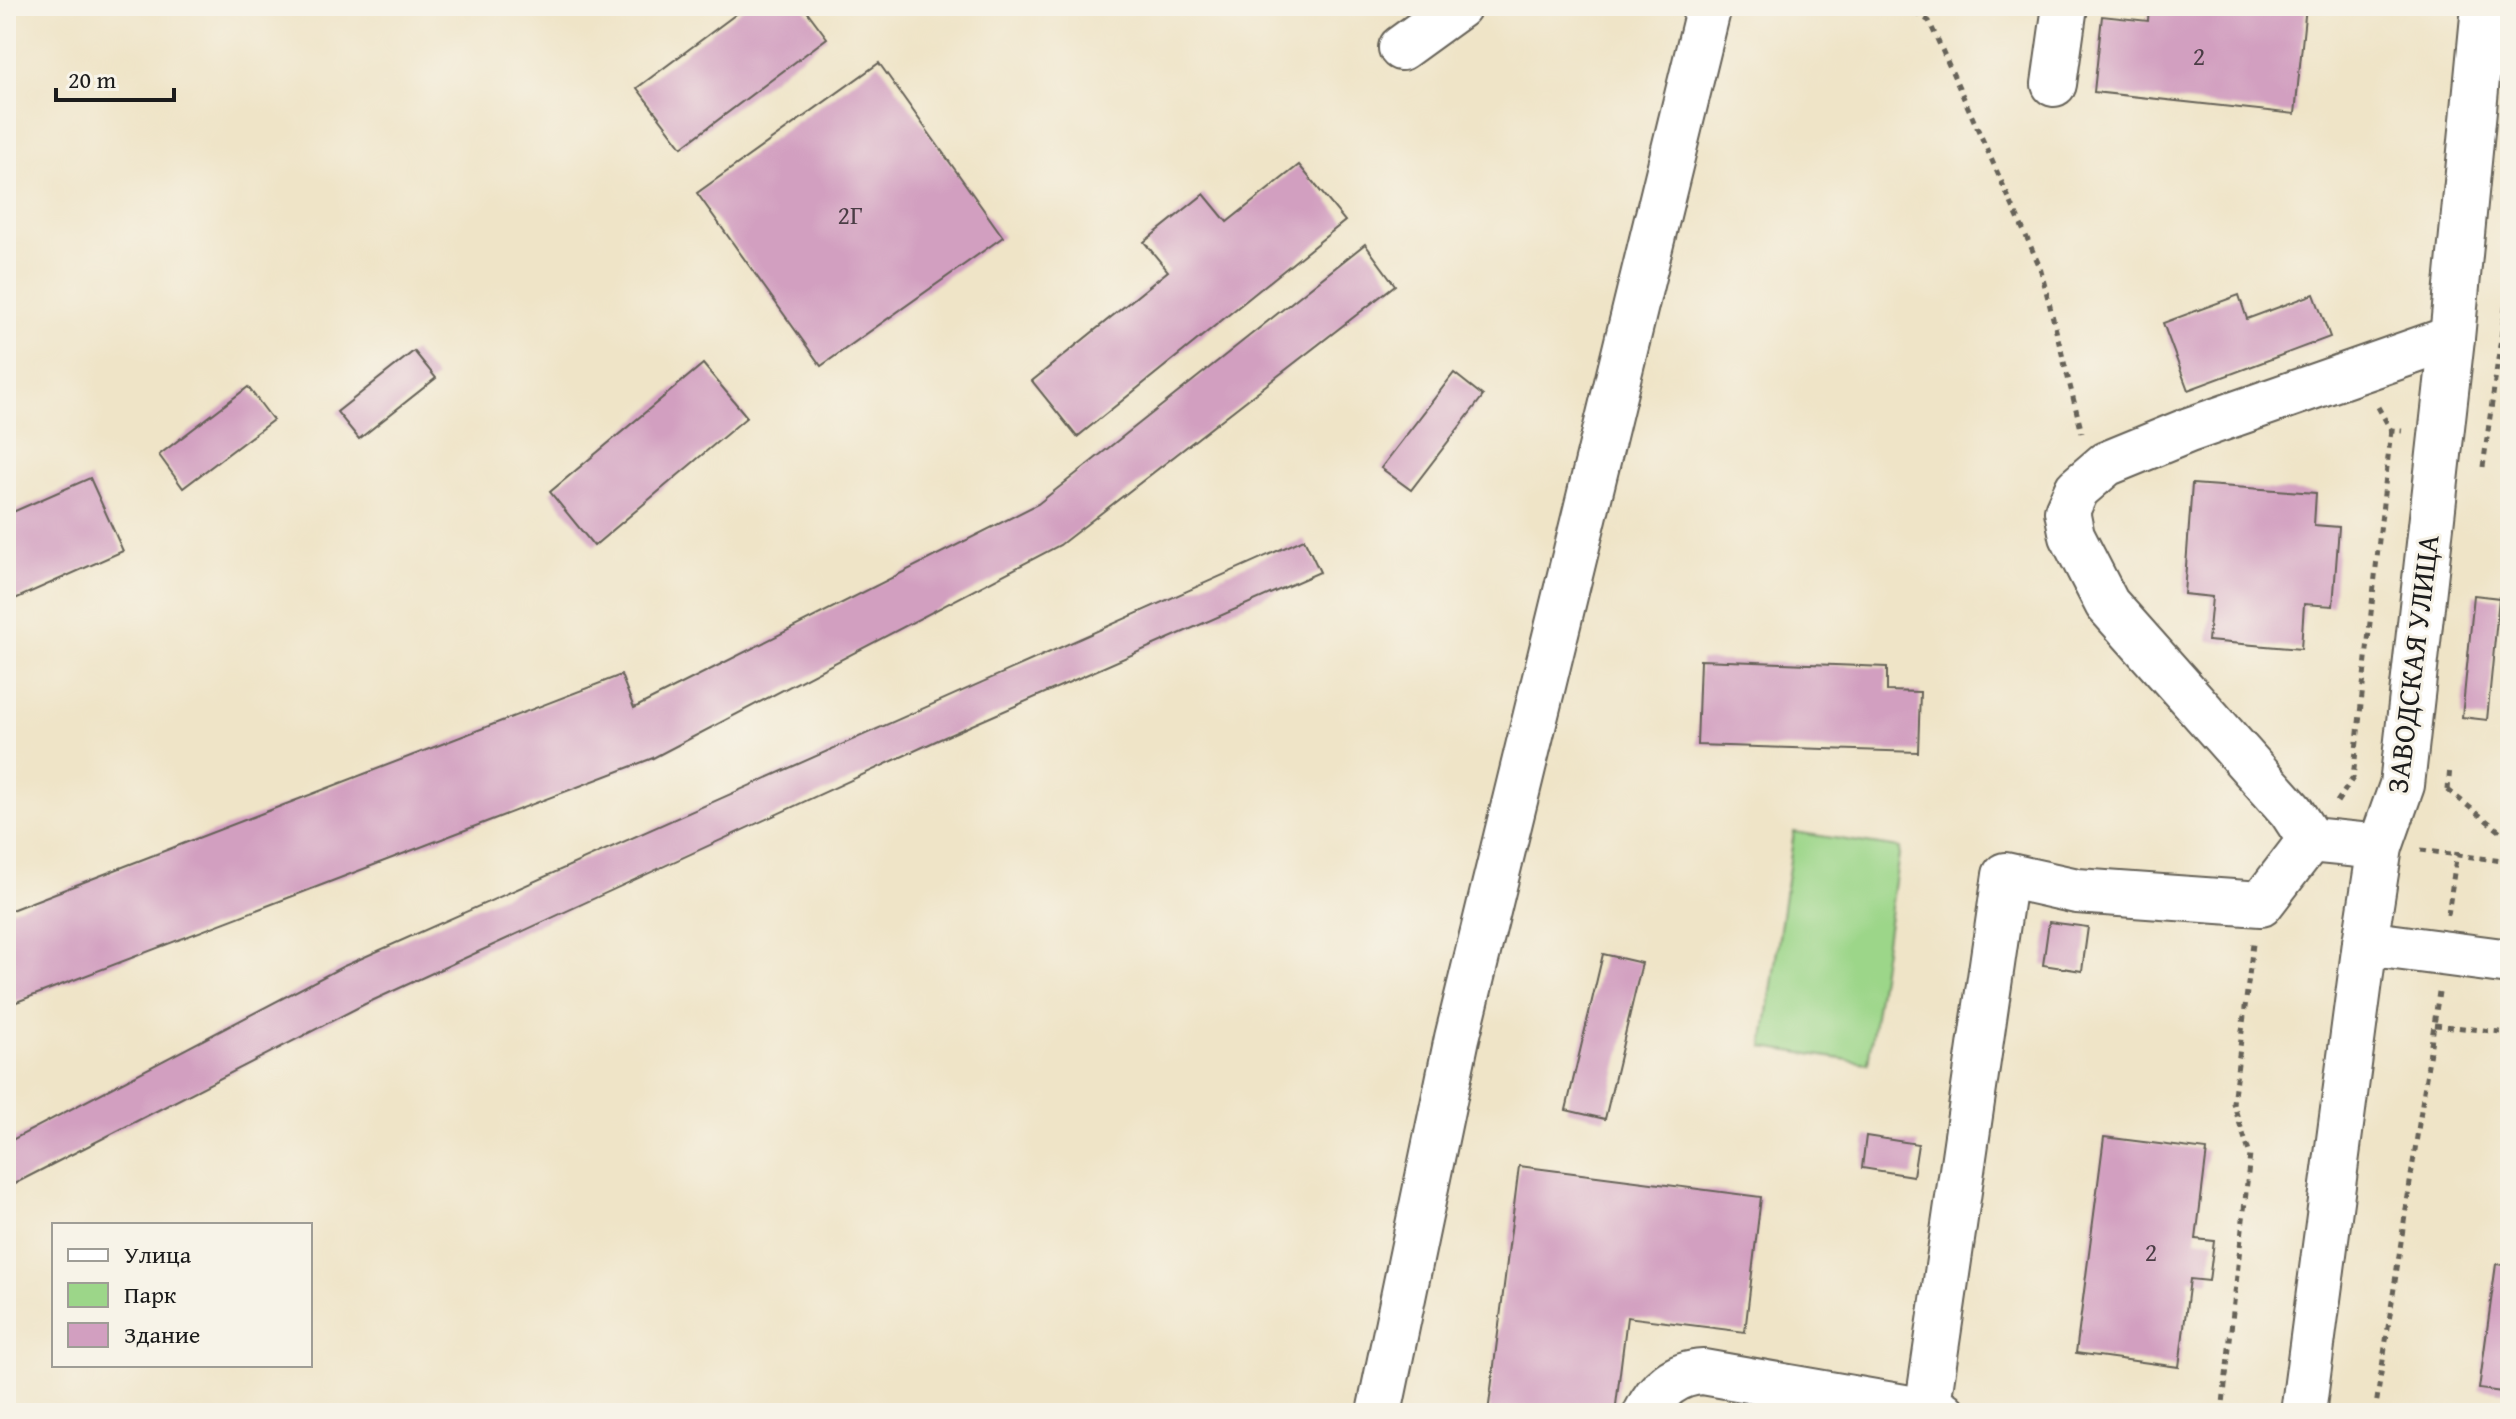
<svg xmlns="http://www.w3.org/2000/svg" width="2516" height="1419" viewBox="0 0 2516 1419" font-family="'Gentium Book Plus',serif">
	<rect width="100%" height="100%" fill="#f7f3e8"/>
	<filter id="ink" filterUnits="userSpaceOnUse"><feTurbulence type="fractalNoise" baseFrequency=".0125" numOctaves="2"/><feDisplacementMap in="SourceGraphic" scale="16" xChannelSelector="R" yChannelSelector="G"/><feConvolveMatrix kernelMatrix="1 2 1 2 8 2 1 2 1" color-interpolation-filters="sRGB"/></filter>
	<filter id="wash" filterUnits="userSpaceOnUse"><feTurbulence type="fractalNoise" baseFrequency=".006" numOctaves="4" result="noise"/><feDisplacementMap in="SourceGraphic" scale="32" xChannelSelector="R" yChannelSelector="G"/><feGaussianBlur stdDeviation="1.8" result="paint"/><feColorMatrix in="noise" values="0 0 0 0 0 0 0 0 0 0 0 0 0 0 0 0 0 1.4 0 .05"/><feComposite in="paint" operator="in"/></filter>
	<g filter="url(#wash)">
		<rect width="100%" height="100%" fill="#efe4c7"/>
		<path fill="#9cd689" stroke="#5c7952" stroke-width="2" d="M1794,832L1900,848L1868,1063L1763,1047Z"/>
		<g id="blocks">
			<g fill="#d29fc0">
				<path d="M747,6H803L827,38L682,147L637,88Z"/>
				<path d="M2149,6H2306L2295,114L2094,92L2102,16L2148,21Z"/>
				<path d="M879,63L1003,237L821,366L697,193Z"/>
				<path d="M1299,165L1345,221L1077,437L1032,381L1168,271L1144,242L1204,194L1227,222Z"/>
				<path d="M1365,244L1395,285L1060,545L653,758L6,1006V912L621,675L634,708L1038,504Z"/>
				<path d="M2314,294L2330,337L2188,390L2163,323L2239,295L2247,319Z"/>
				<path d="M414,351L436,378L359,439L337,412Z"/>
				<path d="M703,364L747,417L594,546L550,492Z"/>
				<path d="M1454,373L1483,396L1411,490L1381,468Z"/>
				<path d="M248,387L273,420L183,488L159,455Z"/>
				<path d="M90,478L123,551L6,603V515Z"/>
				<path d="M2192,484L2316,493L2314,525L2339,527L2333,606L2304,604L2301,649L2208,641L2212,597L2184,594Z"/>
				<path d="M1304,539L1320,572L938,740L365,1004L6,1188V1143L342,967Z"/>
				<path d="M2474,595L2499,598L2487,720L2462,717Z"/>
				<path d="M1700,660L1887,667V691L1920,692L1918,752L1697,745Z"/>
				<path d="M2049,922L2088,927L2082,971L2043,965Z"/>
				<path d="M1603,954L1642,963L1605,1119L1566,1110Z"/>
				<path d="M1866,1136L1918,1144L1913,1176L1862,1168Z"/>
				<path d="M2104,1137L2207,1150L2196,1239L2214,1241L2209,1281L2190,1279L2179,1367L2076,1353Z"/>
				<path d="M1519,1166L1761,1197L1745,1332L1627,1317L1615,1413H1488Z"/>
				<path d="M2496,1264L2510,1266V1393L2479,1389Z"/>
			</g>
		</g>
	</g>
	<g filter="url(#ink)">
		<use href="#blocks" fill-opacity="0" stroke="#666258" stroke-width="2"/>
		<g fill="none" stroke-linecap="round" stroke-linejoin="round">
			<g stroke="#666258" stroke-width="48">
				<g id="minor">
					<path d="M1401,48L1459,6"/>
					<path d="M2054,84L2065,6"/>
					<path d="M2380,847L2310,840L2291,811L2107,604L2072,536L2067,511L2077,489L2106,464L2189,430L2452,338"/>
					<path d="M2365,943L2510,962"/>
					<path d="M1379,1413L1457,1038L1709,6"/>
					<path d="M1646,1413C1657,1389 1677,1373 1703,1372L1927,1411"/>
					<path d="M1943,1413L1927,1411L2005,875L2077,891L2261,904L2310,840"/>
					<path d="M2303,1413L2365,943L2380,847L2402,785L2452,338L2484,6"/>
				</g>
			</g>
			<g stroke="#666258" stroke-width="5" stroke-dasharray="6 6" stroke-linecap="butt">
				<path d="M1905,6L1929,21L2040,267L2082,433"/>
				<path d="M2378,407L2391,430L2402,431"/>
				<path d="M2483,467L2510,273"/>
				<path d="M2448,790L2450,767"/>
				<path d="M2448,790L2507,837"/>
				<path d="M2337,802L2353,778L2391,430"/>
				<path d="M2421,850L2510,862"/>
				<path d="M2503,861L2510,807"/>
				<path d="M2448,915L2457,852"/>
				<path d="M2435,1025L2510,1033"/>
				<path d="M2222,1413L2250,1155L2233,1103L2253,944"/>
				<path d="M2375,1413L2439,992"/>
			</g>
			<use href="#minor" stroke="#fff" stroke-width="44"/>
		</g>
	</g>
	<g text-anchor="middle" stroke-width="6" stroke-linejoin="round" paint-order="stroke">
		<g font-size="26" fill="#4a3d45">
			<text x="2199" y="65">2</text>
			<text x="850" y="224">2Г</text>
			<text x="2151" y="1261">2</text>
		</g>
		<g font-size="30" fill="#1c1c1c" stroke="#f7f3e8">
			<text transform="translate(2413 664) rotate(-83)" y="10">ЗАВОДСКАЯ УЛИЦА</text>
		</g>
	</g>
	<rect width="2516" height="1419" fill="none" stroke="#f7f3e8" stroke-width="32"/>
	<rect x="52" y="1223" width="260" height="144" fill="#f7f3e8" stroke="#9f9d96" stroke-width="2"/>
	<rect x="68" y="1249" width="40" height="12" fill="#ffffff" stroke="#9f9d96" stroke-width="2"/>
	<text x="124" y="1263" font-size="24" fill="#1c1c1c">Улица</text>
	<rect x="68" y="1283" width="40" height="24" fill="#9cd689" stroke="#9f9d96" stroke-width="2"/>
	<text x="124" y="1303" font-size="24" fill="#1c1c1c">Парк</text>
	<rect x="68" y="1323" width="40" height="24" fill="#d29fc0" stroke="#9f9d96" stroke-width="2"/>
	<text x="124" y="1343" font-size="24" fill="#1c1c1c">Здание</text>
	<path d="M56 88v12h118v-12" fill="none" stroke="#1c1c1c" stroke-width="4"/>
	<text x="68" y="88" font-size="24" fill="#1c1c1c" stroke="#f7f3e8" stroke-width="6" paint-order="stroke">20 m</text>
</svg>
